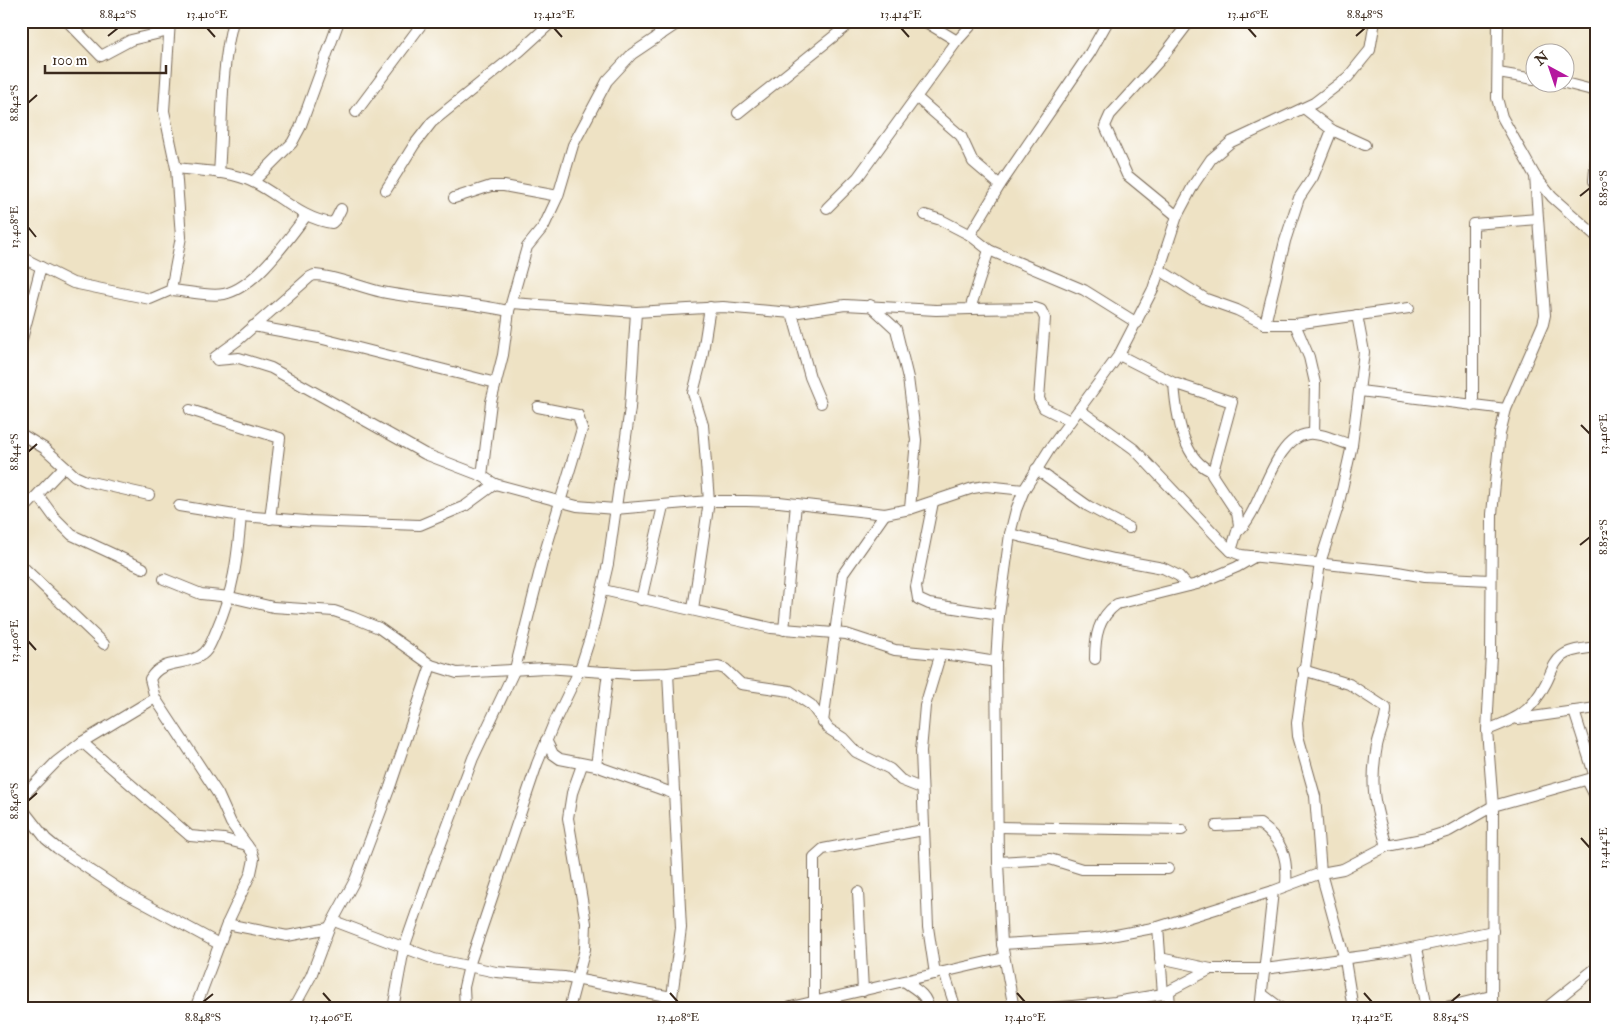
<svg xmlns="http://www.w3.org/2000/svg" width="1617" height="1030" viewBox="0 0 1617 1030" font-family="'IM FELL Double Pica',serif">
	<rect width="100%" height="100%" fill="#fff"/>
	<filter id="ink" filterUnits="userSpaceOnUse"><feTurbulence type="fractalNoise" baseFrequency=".02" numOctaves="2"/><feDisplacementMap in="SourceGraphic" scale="10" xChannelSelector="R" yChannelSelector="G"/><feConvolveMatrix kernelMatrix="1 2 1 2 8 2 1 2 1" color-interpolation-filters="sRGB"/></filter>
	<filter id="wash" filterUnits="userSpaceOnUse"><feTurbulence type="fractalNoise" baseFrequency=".0096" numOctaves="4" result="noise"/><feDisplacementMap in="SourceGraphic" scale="20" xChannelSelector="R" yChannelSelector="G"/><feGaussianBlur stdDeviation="1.12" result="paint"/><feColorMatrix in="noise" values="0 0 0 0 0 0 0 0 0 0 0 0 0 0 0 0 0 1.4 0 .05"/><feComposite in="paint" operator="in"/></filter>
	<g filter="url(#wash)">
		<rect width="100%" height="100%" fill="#eee2c4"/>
	</g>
	<g filter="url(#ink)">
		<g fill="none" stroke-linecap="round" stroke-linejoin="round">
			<g stroke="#7a6a58" stroke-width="12">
				<g id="minor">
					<path d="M67,21L101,56L131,40L169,31"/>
					<path d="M654,21L661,35"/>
					<path d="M924,21L957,41"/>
					<path d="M1498,73L1534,79"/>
					<path d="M1561,82L1596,91"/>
					<path d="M916,97L961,136L973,162L1000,185L970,235L989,250L1084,290L1137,323"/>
					<path d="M1305,109L1332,130L1365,145"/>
					<path d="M356,112L424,21"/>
					<path d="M738,113L853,21"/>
					<path d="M176,168C201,171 230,171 253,182C280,195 301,219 332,223L336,219L341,209"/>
					<path d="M219,173C223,123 220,71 233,21"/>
					<path d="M1536,177L1552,197L1596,236"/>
					<path d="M1594,181L1596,157"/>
					<path d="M253,182L292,143L300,128L339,21"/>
					<path d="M1000,185L1090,53L1108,21"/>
					<path d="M386,190L414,145L432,122L520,51L553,21"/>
					<path d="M454,198L491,186H504L558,196"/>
					<path d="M827,208L858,177L957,41L975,21"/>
					<path d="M925,215L941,220L970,235"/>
					<path d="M1177,216L1127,175L1105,126L1110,115L1161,59L1190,21"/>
					<path d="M21,257L73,283L150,299L171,290L181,237L176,168L164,111L170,21"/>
					<path d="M1160,270L1206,299L1237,310L1265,324H1295L1409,308"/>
					<path d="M171,290C188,291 208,297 224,294C255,288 288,239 306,216"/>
					<path d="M512,303L636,312L723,307L792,313L845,305L936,310L970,309L989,250"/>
					<path d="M870,305L896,329L908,378L916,440L910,509"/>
					<path d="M970,309L1035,308L1041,310L1045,318L1039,399L1044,408L1070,421"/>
					<path d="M509,311C467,302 425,300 382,292C363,288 332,275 314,275L310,277L237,341L215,357L217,360L239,358L271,368L425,454L482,476L495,484L577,506L615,509L709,501H746L779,502L885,514L910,509L973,488L986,486L1024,490"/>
					<path d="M792,313L810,377L821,403"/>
					<path d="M1265,324L1285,241L1299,198L1313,177L1332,130"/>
					<path d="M1295,324L1309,357L1315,383L1314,434"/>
					<path d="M253,326L319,338L496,383"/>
					<path d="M21,343L41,267"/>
					<path d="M1119,355L1174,383L1232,402L1212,475L1237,513L1239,525L1231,551"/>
					<path d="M1174,383C1176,411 1182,461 1212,471"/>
					<path d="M1360,391L1506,409"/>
					<path d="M1473,406V224L1538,219"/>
					<path d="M190,410L280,438L270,519"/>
					<path d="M1080,410L1134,449L1221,541L1231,551L1241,555L1392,571L1425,577L1490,580"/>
					<path d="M21,434L44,448L75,476L86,481L149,495"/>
					<path d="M1036,469L1088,506L1129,528"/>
					<path d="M482,476L491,402L503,355L509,311L527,247L544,226L558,196L573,145L607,81L632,54L681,21"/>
					<path d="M38,495L54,517L72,535L143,568"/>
					<path d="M933,502L916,587L918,599L929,604L999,615"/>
					<path d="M179,506L241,516L306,521L420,525L465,506L495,484"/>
					<path d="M21,512L64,467"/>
					<path d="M1238,531C1262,512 1272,438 1308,434C1321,432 1339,442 1352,445"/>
					<path d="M1010,534L1114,559L1163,568L1179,576L1188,586"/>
					<path d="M21,565L104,644"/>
					<path d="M164,579L201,594L230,597L273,607L334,611L352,617L379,628L431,665L457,673L545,668L633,674L668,673L718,667L725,669L741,684L790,691L811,705L829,729L843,738L856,752L890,769L901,780L921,788"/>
					<path d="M603,590L771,628L846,634L895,650L959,656L996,662"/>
					<path d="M641,600L663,506"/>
					<path d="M693,609L709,501L703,425L693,393L702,358L710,307"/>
					<path d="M784,630L796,504"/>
					<path d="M1095,659C1095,636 1098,618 1117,604L1197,584L1237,567L1256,556"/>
					<path d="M1303,670L1349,684L1386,708C1387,720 1379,734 1377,746C1369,788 1375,807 1387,846"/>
					<path d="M668,673L681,928L672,997"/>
					<path d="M1574,711L1595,777"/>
					<path d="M1518,719L1596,708"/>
					<path d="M823,722L843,574L885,514"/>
					<path d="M1487,730C1516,719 1531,713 1546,683C1551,674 1553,663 1562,656C1570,649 1585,649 1596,647"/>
					<path d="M546,740L553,754L560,759L596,766L675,794"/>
					<path d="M82,742L190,836L224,839L247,845"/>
					<path d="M596,766L608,672"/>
					<path d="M1587,780L1596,798"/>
					<path d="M21,798L56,762L82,742L155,698"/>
					<path d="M21,807L46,839L57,848L125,893L219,944"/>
					<path d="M1216,826L1260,824C1283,841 1288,858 1286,885"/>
					<path d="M999,827L1182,830"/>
					<path d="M998,862L1050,859L1082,869H1168"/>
					<path d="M858,892L863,991"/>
					<path d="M334,921L434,959L496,972L564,977L672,997V1009"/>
					<path d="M227,924L287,936L329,928"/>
					<path d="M1158,927L1163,994"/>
					<path d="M1002,944L1100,938L1158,927L1273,891L1321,873L1343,869L1387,846L1427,838L1449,831L1493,806L1596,777"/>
					<path d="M1416,948L1427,1009"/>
					<path d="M1160,958L1211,969H1264L1387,953L1493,931"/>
					<path d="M944,972L956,1009"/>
					<path d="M935,974L928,927L921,751L925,706L940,656"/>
					<path d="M905,982C915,989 928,995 928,1009"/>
					<path d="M1169,991L1170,1009"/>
					<path d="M1262,994L1282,1009"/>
					<path d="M814,1001V857L823,849L923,830"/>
					<path d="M195,1009L227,924L251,873L254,859L252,852L231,823L218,794L155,698L150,679C161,659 184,666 200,656C209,651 212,640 216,631C234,589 237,561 241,516"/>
					<path d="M293,1009L311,976L329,928L355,880L390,787L431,665"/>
					<path d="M393,1009L404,948L433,865L473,758L515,669L542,562L582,429L578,415L538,407"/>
					<path d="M465,1009L464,987L469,966L537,764L553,725L580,669L592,632L608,564L630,408L636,312"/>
					<path d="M569,1009L585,949L586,923L568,818L572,793L582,765"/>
					<path d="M782,1009L1004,958"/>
					<path d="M1014,1009L1002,944L998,862L996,662L999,615L1010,534L1016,510L1024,490L1049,450L1119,355L1153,289L1177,216L1194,184L1211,159L1231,142L1314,103L1348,77L1370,50L1375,21"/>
					<path d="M1041,1009L1115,1002L1163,994L1211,969"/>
					<path d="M1260,1009L1273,891"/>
					<path d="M1353,1009L1345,960L1321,873L1315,796L1298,736L1297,723L1320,563L1338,507L1352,445L1364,352L1357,315"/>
					<path d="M1438,1009L1491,996"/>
					<path d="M1492,1009L1493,806L1487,730L1491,655L1492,514L1500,433L1506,409L1543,324L1545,315L1535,176L1502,117L1497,98L1498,21"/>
					<path d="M1545,1009L1596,968"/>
				</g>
			</g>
			<use href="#minor" stroke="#fff" stroke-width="10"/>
		</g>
	</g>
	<path fill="none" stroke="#3b2a1e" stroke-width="2" d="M207,28L215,37M554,28L562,37M901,28L909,37M1248,28L1256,37M108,36L118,28M1356,36L1365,28M28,103L37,95M1580,196L1590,188M28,227L36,237M1581,425L1590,434M28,452L37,444M1580,545L1590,537M28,641L36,650M28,801L37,793M1581,838L1590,848M323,993L331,1002M670,993L678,1002M1017,993L1025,1002M1364,993L1372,1002M203,1002L213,994M1451,1002L1460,994"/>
	<rect width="1617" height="1030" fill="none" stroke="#fff" stroke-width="55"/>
	<g transform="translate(1550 68) rotate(320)"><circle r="24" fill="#ffffff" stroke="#b1aaa5"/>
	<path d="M0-4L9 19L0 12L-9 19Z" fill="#b5179e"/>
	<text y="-8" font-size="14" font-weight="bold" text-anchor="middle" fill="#3b2a1e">N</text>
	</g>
	<path d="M45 65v8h121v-8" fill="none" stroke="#3b2a1e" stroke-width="2.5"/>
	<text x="52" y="65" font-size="15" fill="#3b2a1e" stroke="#ffffff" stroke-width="4" paint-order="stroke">100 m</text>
	<rect x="28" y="28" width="1562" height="974" fill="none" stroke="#3b2a1e" stroke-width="2"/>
	<g font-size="12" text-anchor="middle" fill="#3b2a1e">
		<text x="118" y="18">8.842°S</text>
		<text x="207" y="18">13.410°E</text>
		<text x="554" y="18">13.412°E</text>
		<text x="901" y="18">13.414°E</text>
		<text x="1248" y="18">13.416°E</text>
		<text x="1365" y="18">8.848°S</text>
		<text transform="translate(14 103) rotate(-90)" y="4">8.842°S</text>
		<text transform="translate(1603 188) rotate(-90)" y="4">8.850°S</text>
		<text transform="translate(14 227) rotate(-90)" y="4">13.408°E</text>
		<text transform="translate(1603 434) rotate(-90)" y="4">13.416°E</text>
		<text transform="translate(14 452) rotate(-90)" y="4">8.844°S</text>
		<text transform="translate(1603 537) rotate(-90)" y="4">8.852°S</text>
		<text transform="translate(14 641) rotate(-90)" y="4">13.406°E</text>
		<text transform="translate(14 801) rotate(-90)" y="4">8.846°S</text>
		<text transform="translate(1603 848) rotate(-90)" y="4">13.414°E</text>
		<text x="203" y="1021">8.848°S</text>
		<text x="331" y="1021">13.406°E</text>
		<text x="678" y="1021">13.408°E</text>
		<text x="1025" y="1021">13.410°E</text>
		<text x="1372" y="1021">13.412°E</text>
		<text x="1451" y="1021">8.854°S</text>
	</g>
</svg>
